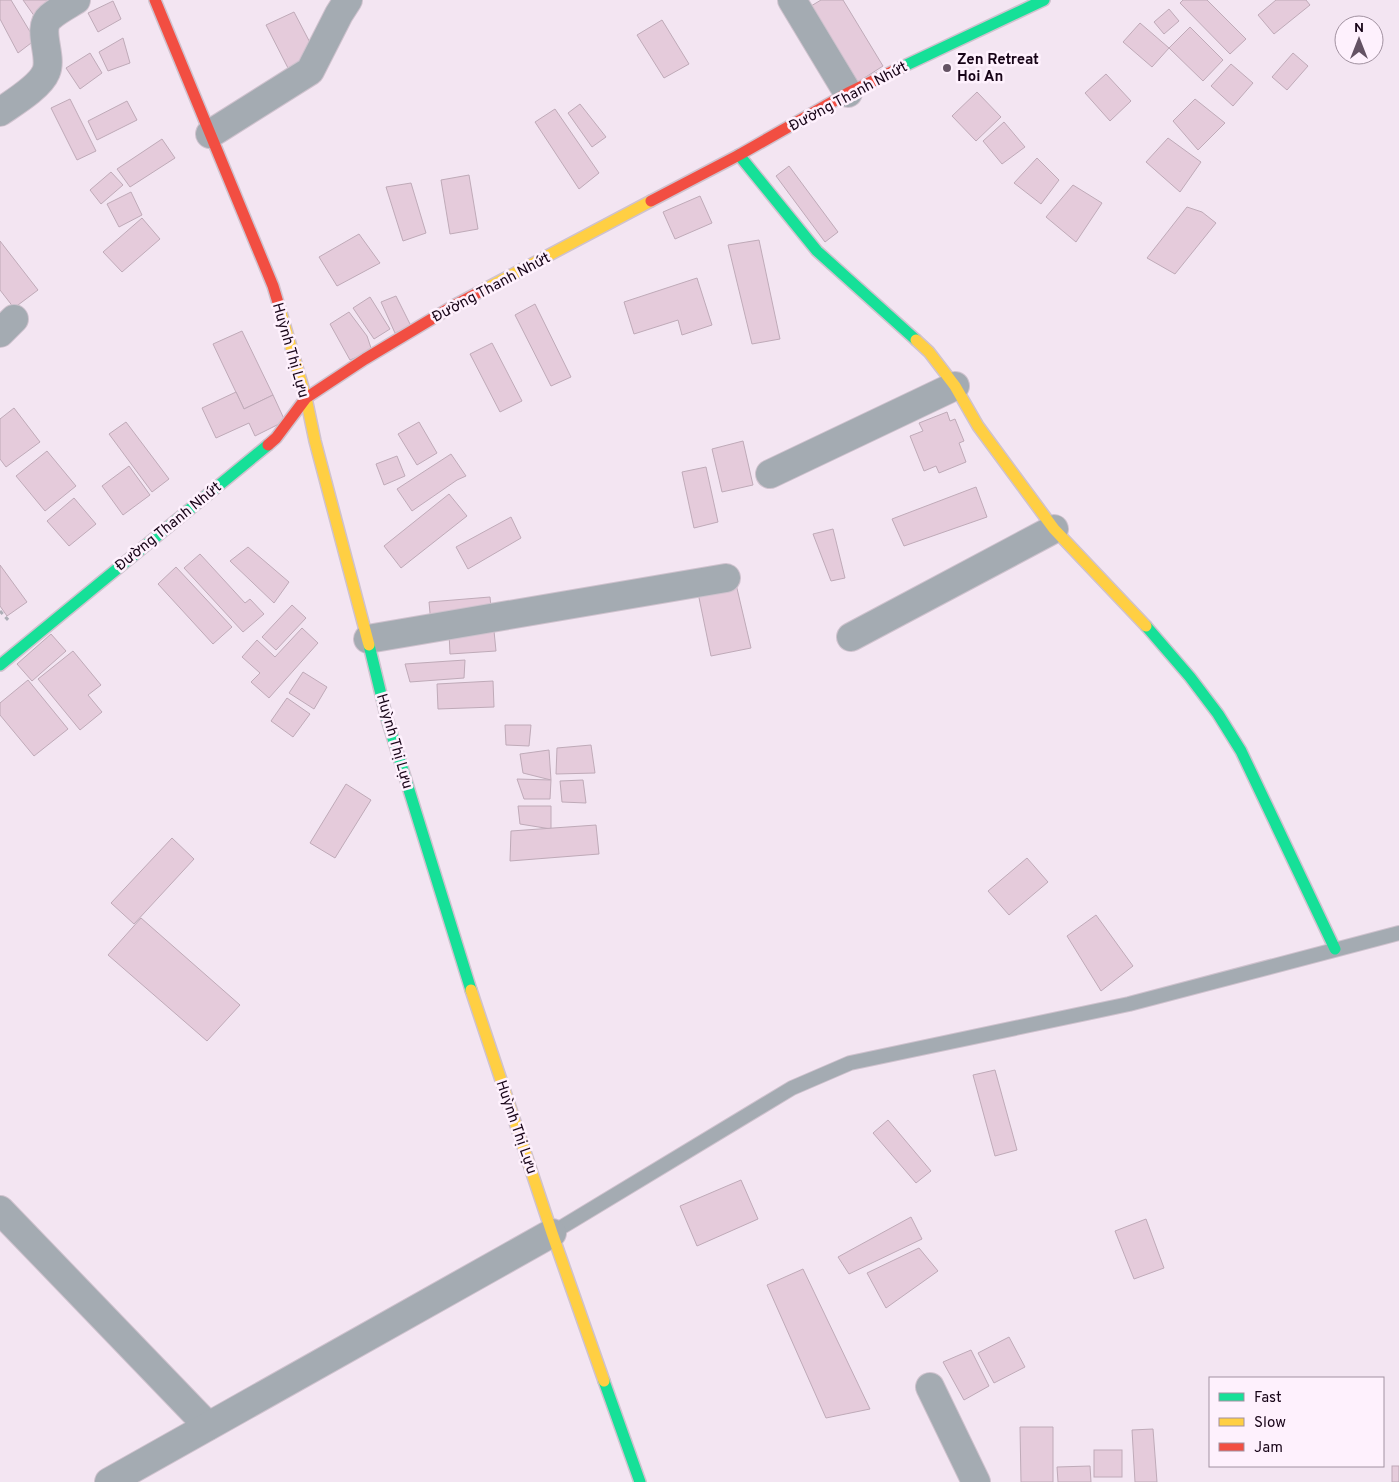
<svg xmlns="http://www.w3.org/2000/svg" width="1399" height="1482" viewBox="0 0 1399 1482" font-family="Overpass,sans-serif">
	<rect width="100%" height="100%" fill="#f3e5f2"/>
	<g fill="#e5cbdb" stroke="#bfaab8">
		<path d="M0,0H11L35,40L18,53L0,19Z"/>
		<path d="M23,0H51L35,17Z"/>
		<path d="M821,0H843L883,66L858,82L811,6Z"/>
		<path d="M1183,0H1207L1246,39L1230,54L1180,3Z"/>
		<path d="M1276,0H1306L1310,5L1274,34L1258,15Z"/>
		<path d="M113,1L121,19L98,32L88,13Z"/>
		<path d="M1169,9L1179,21L1164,34L1154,22Z"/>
		<path d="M294,12L316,54L288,68L266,25Z"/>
		<path d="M662,20L689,64L664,78L637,35Z"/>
		<path d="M1140,23L1169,48L1152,67L1123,42Z"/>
		<path d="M1190,27L1223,60L1203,81L1169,48Z"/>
		<path d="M123,38L130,63L108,71L99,52Z"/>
		<path d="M90,53L102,73L80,89L66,68Z"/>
		<path d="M1293,53L1308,66L1287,90L1272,77Z"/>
		<path d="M1231,64L1253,83L1233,106L1211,86Z"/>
		<path d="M1106,74L1131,101L1110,121L1085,93Z"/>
		<path d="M977,92L1001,117L976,141L952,116Z"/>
		<path d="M70,99L96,151L77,160L51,108Z"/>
		<path d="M1195,99L1225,123L1198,150L1173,121Z"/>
		<path d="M127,101L137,120L97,140L88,121Z"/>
		<path d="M580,104L606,137L592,147L568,113Z"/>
		<path d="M555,109L599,173L579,189L535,122Z"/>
		<path d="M1004,122L1025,147L1002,164L983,141Z"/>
		<path d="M1168,138L1201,162L1180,192L1146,162Z"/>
		<path d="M162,139L175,158L130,187L117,169Z"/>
		<path d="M1037,158L1059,180L1041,204L1014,183Z"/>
		<path d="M789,166L838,232L825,242L776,176Z"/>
		<path d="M111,172L123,185L101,204L90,190Z"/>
		<path d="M469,175L478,229L450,234L441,180Z"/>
		<path d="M411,183L426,233L403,241L386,187Z"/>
		<path d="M1073,185L1102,203L1076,242L1046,217Z"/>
		<path d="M131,192L142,215L119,227L107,204Z"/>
		<path d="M700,196L712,223L675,239L663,212Z"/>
		<path d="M1187,207L1202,212L1216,223L1175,274L1147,258Z"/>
		<path d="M142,218L160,239L122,272L103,252Z"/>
		<path d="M359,234L380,263L337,286L319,257Z"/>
		<path d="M759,240L780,339L752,344L728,245Z"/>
		<path d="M0,241L38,290L14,308L0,290Z"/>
		<path d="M697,278L712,325L682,335L678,320L634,334L624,302Z"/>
		<path d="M396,296L411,326L395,333L381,302Z"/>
		<path d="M370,297L390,329L374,339L353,308Z"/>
		<path d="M535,304L571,377L551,386L515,315Z"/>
		<path d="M349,312L367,336L372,351L350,360L330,324Z"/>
		<path d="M242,331L273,395L244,409L213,344Z"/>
		<path d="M492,343L522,401L500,412L470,354Z"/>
		<path d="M236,392L244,409L273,395L285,421L255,436L249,423L216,438L202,408Z"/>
		<path d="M14,408L40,442L6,467L0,459V419Z"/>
		<path d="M947,412L950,421L955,419L964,441L959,443L966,462L939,473L936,466L924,471L910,436L923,431L919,423Z"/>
		<path d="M126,422L169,479L152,492L109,434Z"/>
		<path d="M419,422L437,453L417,465L398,434Z"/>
		<path d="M743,441L753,485L722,492L712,449Z"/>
		<path d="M47,451L76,486L45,511L16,476Z"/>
		<path d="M451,454L466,476L457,480L412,511L397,489Z"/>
		<path d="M397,456L405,476L384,485L376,464Z"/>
		<path d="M129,466L150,495L123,515L102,486Z"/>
		<path d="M706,467L718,522L694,528L682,472Z"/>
		<path d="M976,487L987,517L904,546L892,519Z"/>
		<path d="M449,494L467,516L401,568L384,546Z"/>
		<path d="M74,498L96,524L69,546L47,521Z"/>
		<path d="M511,517L521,538L468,569L456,547Z"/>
		<path d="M833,529L845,578L831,581L813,534Z"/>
		<path d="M248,547L289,582L274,603L230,561Z"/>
		<path d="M200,554L245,603L250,599L264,614L243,632L184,568Z"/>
		<path d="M0,565L27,602L7,616L0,606Z"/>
		<path d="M176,567L232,627L213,644L158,584Z"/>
		<path d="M735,580L751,648L711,656L697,588Z"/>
		<path d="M490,597L492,618L431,624L429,602Z"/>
		<path d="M292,605L306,618L276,650L262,637Z"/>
		<path d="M302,628L318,643L269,698L251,682L260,673L242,657L257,640L275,657Z"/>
		<path d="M494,631L496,651L450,654L449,632Z"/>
		<path d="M51,634L66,651L32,681L17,664Z"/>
		<path d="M73,651L101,685L88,695L102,712L80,730L38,679Z"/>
		<path d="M465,660L464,678L410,682L405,664Z"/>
		<path d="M303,672L327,687L314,709L289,693Z"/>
		<path d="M28,680L68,729L34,756L0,715V703Z"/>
		<path d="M493,681L494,707L438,709L437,684Z"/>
		<path d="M287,698L310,714L293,737L271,721Z"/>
		<path d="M505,725H531L529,746L506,745Z"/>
		<path d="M591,745L595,773L556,774L557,748Z"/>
		<path d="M549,750L551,780L523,773L520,754Z"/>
		<path d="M517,779L551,780L550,799H524Z"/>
		<path d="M583,780L586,803L562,802L560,781Z"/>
		<path d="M346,784L371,800L335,858L310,843Z"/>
		<path d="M518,806H551V829L520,824Z"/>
		<path d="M596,825L599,854L510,861L511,831Z"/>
		<path d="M172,838L194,859L134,924L111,903Z"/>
		<path d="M1027,858L1048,882L1009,915L988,891Z"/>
		<path d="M1096,915L1133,966L1101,991L1067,936Z"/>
		<path d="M141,918L240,1005L207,1041L108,955Z"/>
		<path d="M995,1070L1017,1150L995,1156L973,1075Z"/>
		<path d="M888,1120L931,1171L916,1183L873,1133Z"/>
		<path d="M741,1180L758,1219L697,1246L680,1206Z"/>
		<path d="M911,1217L922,1239L849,1274L838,1257Z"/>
		<path d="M1146,1219L1164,1268L1134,1279L1115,1231Z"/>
		<path d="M919,1248L938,1271L886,1308L867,1273Z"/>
		<path d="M803,1269L870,1409L826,1418L767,1285Z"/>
		<path d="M1009,1337L1025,1367L994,1383L978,1353Z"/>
		<path d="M971,1350L989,1386L964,1400L943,1362Z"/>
		<path d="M1020,1427H1053V1482H1021Z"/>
		<path d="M1153,1429L1157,1482H1135L1132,1430Z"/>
		<rect x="1094" y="1450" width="28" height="27"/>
		<path d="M1090,1466L1091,1482H1058L1057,1467Z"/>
		<rect x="1392" y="1466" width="7" height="16"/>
	</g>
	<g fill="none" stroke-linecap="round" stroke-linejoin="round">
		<g stroke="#cfc2ce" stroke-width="16">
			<path id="lane" d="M552,1233L792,1088L850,1063L1129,1004L1399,933"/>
		</g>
		<g stroke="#cfc2ce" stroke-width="30">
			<g id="street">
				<path d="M792,0L848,93"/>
				<path d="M0,112C13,103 40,87 46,72C53,56 36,29 50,17C58,10 68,5 76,0"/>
				<path d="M210,134L310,71L339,14L348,0"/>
				<path d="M0,333L14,319"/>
				<path d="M770,474L955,386"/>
				<path d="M851,637L1054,529"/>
				<path d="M368,639L726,578"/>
				<path d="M0,1210L208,1426"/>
				<path d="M930,1387L976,1482"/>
				<path d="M109,1482L552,1233"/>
			</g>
		</g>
		<g stroke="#cfc2ce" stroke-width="14">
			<g id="fast">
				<path d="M902,67L1044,0"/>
				<path d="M739,155L817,251L916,340"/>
				<path d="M1146,626L1190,677L1218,714L1241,751L1335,949"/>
				<path d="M369,645L387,719L471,990"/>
				<path d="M0,665L268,445"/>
				<path d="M604,1381L640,1482"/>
			</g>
		</g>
		<g stroke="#cfc2ce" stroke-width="14">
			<g id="slow">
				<path d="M485,289L651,201"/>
				<path d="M279,306L306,398L315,441L369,645"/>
				<path d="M916,340L929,352L955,386L978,426L1054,529L1146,626"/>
				<path d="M471,990L552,1233L604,1381"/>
			</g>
		</g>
		<g stroke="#cfc2ce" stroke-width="14">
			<g id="jam">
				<path d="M155,0L273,286L279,306"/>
				<path d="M651,201L739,155L848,93L902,67"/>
				<path d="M268,445L276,438L306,398L365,359L455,305L485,289"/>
			</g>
		</g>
		<path stroke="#adaeb6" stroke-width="3" stroke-dasharray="4 4" stroke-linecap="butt" d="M0,611L10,622"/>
		<use href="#lane" stroke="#a4abb2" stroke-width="14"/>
		<use href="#street" stroke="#a4abb2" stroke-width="28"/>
		<use href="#fast" stroke="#16e098" stroke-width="11"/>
		<use href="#slow" stroke="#ffcf43" stroke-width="11"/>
		<use href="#jam" stroke="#f24e42" stroke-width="11"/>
	</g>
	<circle fill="#645364" stroke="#fef1fd" stroke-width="2" cx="947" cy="68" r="5"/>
	<g text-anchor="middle" stroke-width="5" stroke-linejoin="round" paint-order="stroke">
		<g font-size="15" font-weight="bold" fill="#170417" stroke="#fef1fd" text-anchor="start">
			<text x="957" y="64">Zen Retreat<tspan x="957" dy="17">Hoi An</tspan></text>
		</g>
		<g font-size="15" fill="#170417" stroke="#fef1fd">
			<text transform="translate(848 96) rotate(-28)" y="5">Đường Thanh Nhứt</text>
			<text transform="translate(491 287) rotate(-28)" y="5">Đường Thanh Nhứt</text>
			<text transform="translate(291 350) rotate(74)" y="5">Huỳnh Thị Lựu</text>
			<text transform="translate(168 526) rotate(-39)" y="5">Đường Thanh Nhứt</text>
			<text transform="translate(395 741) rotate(74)" y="5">Huỳnh Thị Lựu</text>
			<text transform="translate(517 1127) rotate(71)" y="5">Huỳnh Thị Lựu</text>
		</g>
	</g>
	<rect x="1209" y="1377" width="175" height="90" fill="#fef1fd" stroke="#a292a1"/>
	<rect x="1219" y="1393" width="25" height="8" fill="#16e098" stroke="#a292a1"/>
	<text x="1254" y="1402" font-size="15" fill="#170417">Fast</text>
	<rect x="1219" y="1418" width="25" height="8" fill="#ffcf43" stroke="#a292a1"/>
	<text x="1254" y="1427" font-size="15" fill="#170417">Slow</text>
	<rect x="1219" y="1443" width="25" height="8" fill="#f24e42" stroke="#a292a1"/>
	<text x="1254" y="1452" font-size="15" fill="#170417">Jam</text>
	<g transform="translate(1359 40)"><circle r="24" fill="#fef1fd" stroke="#a292a1"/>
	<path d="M0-4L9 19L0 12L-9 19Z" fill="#645364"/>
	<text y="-8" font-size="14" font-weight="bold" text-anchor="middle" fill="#170417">N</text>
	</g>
</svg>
